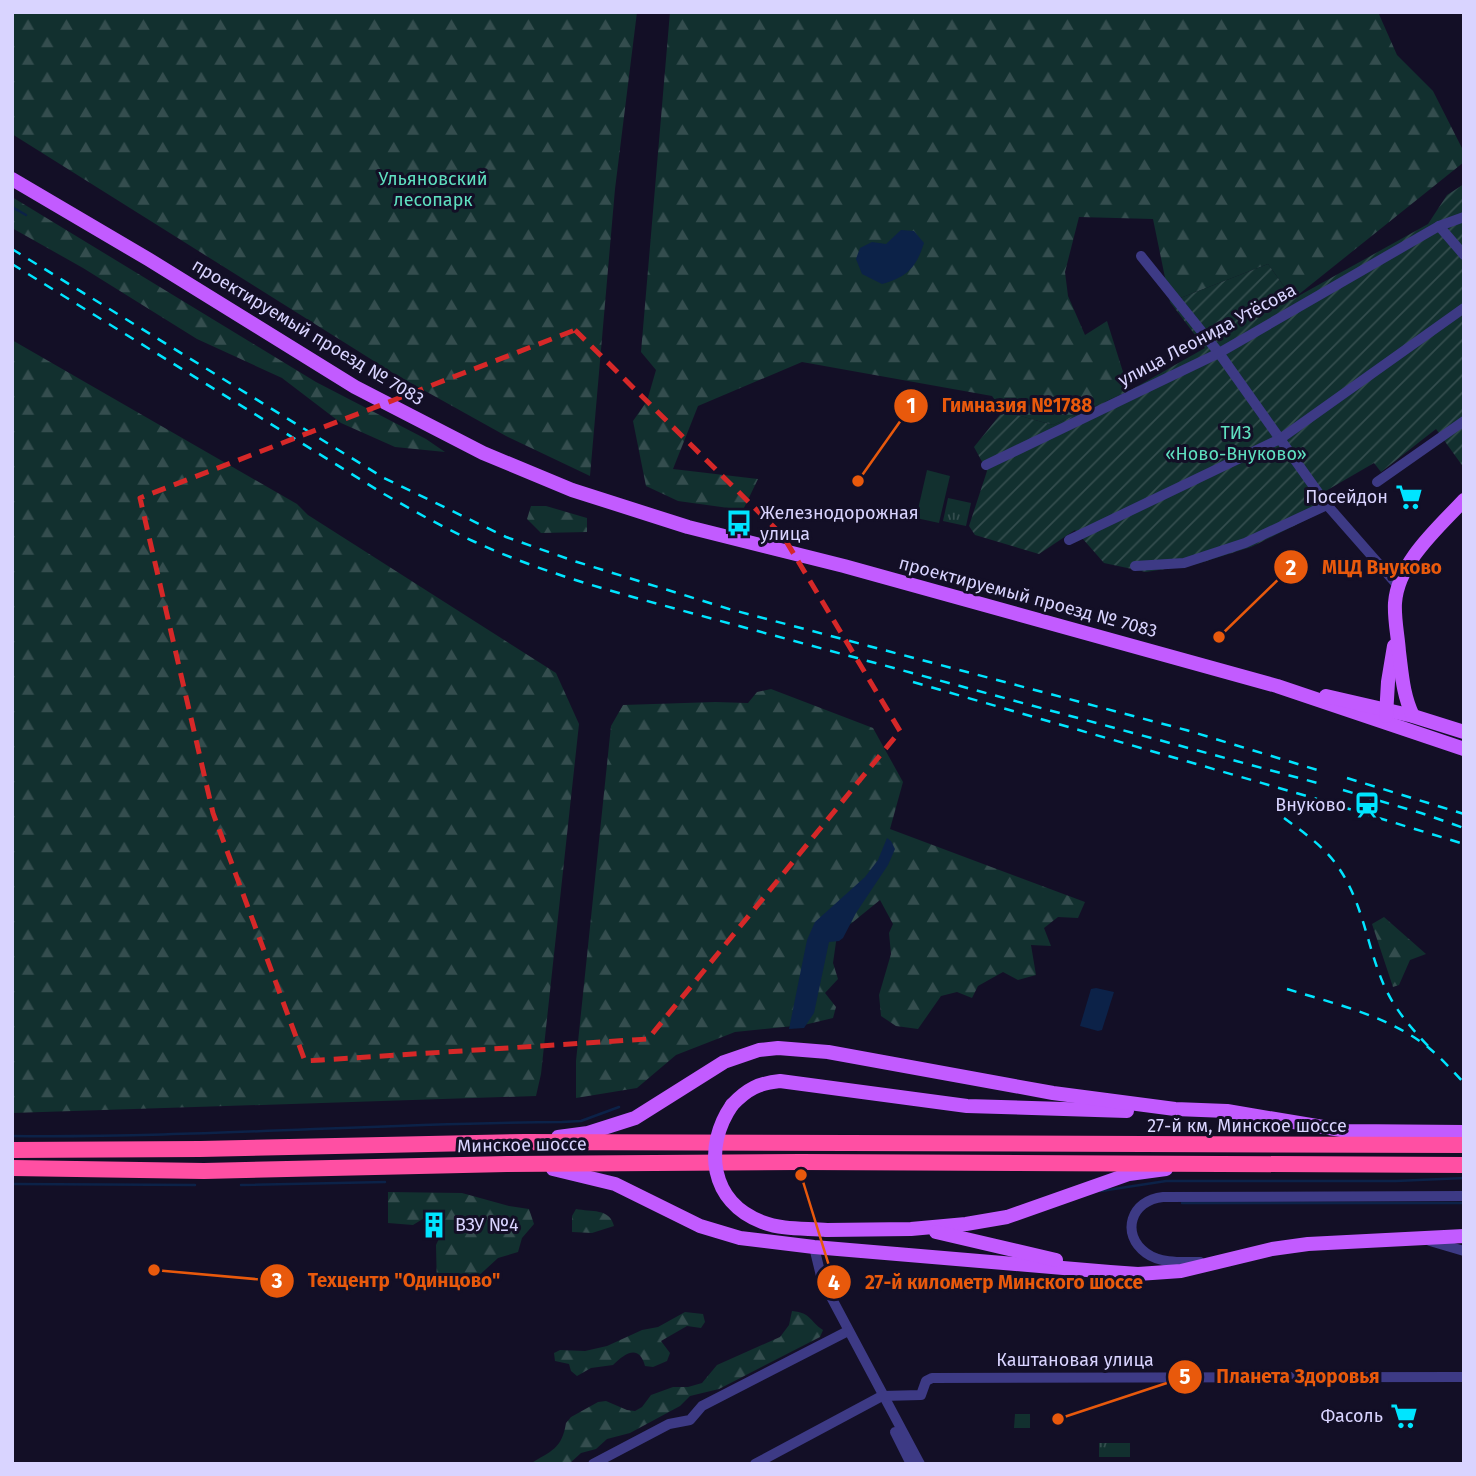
<svg xmlns="http://www.w3.org/2000/svg" width="1476" height="1476" viewBox="0 0 1476 1476" font-family="'Fira Sans',sans-serif">
	<defs>
		<pattern id="forest-firs" width="22" height="20" patternUnits="userSpaceOnUse" patternTransform="scale(1.75)"><rect width="22" height="20" fill="#12302f"/><path d="M5 1l3.5 6h-7zM16 11l3.5 6h-7z" fill="#344d4e"/></pattern>
		<pattern id="park-tufts" width="24" height="20" patternUnits="userSpaceOnUse" patternTransform="scale(1.75)"><rect width="24" height="20" fill="#12302f"/><path d="M3 7l-1-3M5 7V3M7 7l1-3M15 17l-1-3M17 17v-4M19 17l1-3" fill="none" stroke="#344d4e"/></pattern>
		<pattern id="garden-furrows" width="10" height="10" patternUnits="userSpaceOnUse" patternTransform="scale(1.75)"><rect width="10" height="10" fill="#12302f"/><path d="M-1 1l2-2M0 10L10 0M9 11l2-2" fill="none" stroke="#344d4e"/></pattern>
	</defs>
	<rect width="100%" height="100%" fill="#130f26"/>
	<g fill="url(#forest-firs)">
		<path d="M12,12H637L615,189L590,476L506,436L393,373L12,134Z"/>
		<path d="M670,12H1378L1397,55L1433,91L1464,152V162L1293,299L1268,264L1170,302L1153,219L1079,217L1065,272L1068,296L1085,335L1107,321L1129,391L1053,425L1003,411L992,396L802,362L698,406L673,469L758,479L743,510L678,501L646,486L633,421L647,401L656,370L641,352Z"/>
		<path d="M12,197L316,382L426,439L445,452L395,447L341,423L282,378L197,339L83,268L12,228Z"/>
		<path d="M12,340L297,504L308,515L556,673L579,724L541,1074L536,1096L12,1113Z"/>
		<path d="M531,506H546L587,518V532L541,533L527,519Z"/>
		<path d="M771,689L873,728L903,782L890,829L1085,902L1078,918L1058,917L1044,928L1051,946L1031,945L1036,975L1018,980L1003,972L978,986L972,998L957,992L941,996L918,1029L896,1026L881,1016L879,995L891,954L889,933L893,924L880,900L837,935L833,963L838,979L825,993L836,1007L833,1018L804,1025L735,1032L676,1055L637,1088L576,1098V1061L611,726L623,705L715,702L748,703L757,692Z"/>
		<path d="M1384,917L1426,954L1410,960L1399,985L1393,987L1372,924Z"/>
		<path d="M388,1192L462,1193L509,1206L529,1209L534,1224L522,1238L518,1252L498,1258L473,1281L437,1290L436,1245L444,1228L434,1212L413,1225L388,1223Z"/>
		<path d="M576,1209C591,1212 610,1208 614,1226L592,1233L572,1232V1216Z"/>
		<path d="M792,1311C812,1313 809,1321 823,1330L820,1337L719,1389L690,1396L680,1406L630,1433L607,1439L596,1449L581,1453L569,1464H530C551,1451 562,1449 566,1423L571,1417L598,1402L606,1401L627,1410L635,1411L642,1407L651,1395L673,1387H688L702,1383L717,1365L780,1337L789,1325Z"/>
		<path d="M685,1312L703,1314L705,1322L701,1328L687,1326L661,1341L670,1353L667,1361L653,1367L645,1366C639,1343 624,1354 613,1365L591,1368L577,1376L571,1371L569,1364L555,1361L554,1353L560,1350L585,1351L607,1346L642,1330L658,1327Z"/>
	</g>
	<g fill="url(#park-tufts)">
		<path d="M948,498L971,503L966,526L943,521Z"/>
		<path d="M1015,1414H1030V1428H1014Z"/>
		<rect x="1099" y="1443" width="31" height="14"/>
	</g>
	<path fill="url(#garden-furrows)" d="M1464,184V468L1436,429L1381,472L1374,463L1324,492V511L1251,547L1197,564L1146,572L1104,563L1075,530L1039,554L975,535L969,526L987,471L974,447L1003,411L1053,425L1129,391L1205,348L1170,302L1268,264L1293,299L1428,224L1447,195Z"/>
	<path fill="#12302f" d="M927,470L950,476L939,523L916,518Z"/>
	<g fill="#0c2248">
		<path d="M901,230L914,231L924,243C916,268 907,277 882,284L862,274L856,259L860,248L872,242L886,244Z"/>
		<path d="M887,838L891,841L895,849L888,865L856,913L843,938L839,941L829,942L814,1013L804,1028L789,1029L807,940L815,922L865,877L878,860Z"/>
		<path d="M1096,988L1114,992L1102,1030L1098,1031L1080,1026L1091,989Z"/>
	</g>
	<g fill="none" stroke-linecap="round" stroke-linejoin="round">
		<g stroke="#0c2248" stroke-width="2.5">
			<path d="M12,207L26,215"/>
			<path d="M12,1136C196,1138 379,1123 562,1122L581,1121L619,1107"/>
			<path d="M12,1184L195,1185"/>
			<path d="M241,1185L385,1182"/>
			<path d="M1101,1191L1166,1181H1396L1464,1178"/>
			<path d="M1182,1203H1464"/>
		</g>
		<g stroke="#3d3a85" stroke-width="10">
			<path d="M1439,226L1464,255"/>
			<path d="M1141,256L1219,353L1327,505L1399,587"/>
			<path d="M986,465L1219,353L1439,226L1464,217"/>
			<path d="M1377,482L1464,421"/>
			<path d="M1069,540L1280,439L1464,308"/>
			<path d="M1135,566L1184,563L1245,543L1327,505"/>
			<path d="M1430,1241L1464,1251"/>
			<path d="M814,1247L822,1280L920,1464"/>
			<path d="M1200,1262C1183,1262 1161,1264 1146,1253C1120,1234 1131,1200 1163,1197L1464,1196"/>
			<path d="M895,1432L911,1464"/>
			<path d="M593,1464L669,1424L690,1420L702,1406L848,1331"/>
			<path d="M755,1464L882,1396L921,1395L926,1381L932,1378L1464,1377"/>
		</g>
		<g stroke="#c25bff" stroke-width="14">
			<path d="M12,179L148,259L355,387L483,453L572,490L688,527L844,566L1277,686L1464,749"/>
			<path d="M1326,696L1413,716L1464,732"/>
			<path d="M1386,716L1388,682L1394,646"/>
			<path d="M1413,716C1403,695 1402,675 1399,652C1398,636 1394,619 1395,603C1398,562 1438,528 1464,500"/>
			<path d="M732,1105C747,1089 759,1083 780,1081L967,1106L1127,1111"/>
			<path d="M558,1137L588,1133L635,1118L724,1062L759,1050L778,1048L828,1052L1053,1093L1175,1109L1227,1111L1347,1131L1464,1132"/>
			<path d="M553,1169L615,1184L700,1226L740,1238L814,1247L1110,1272L1138,1274L1181,1271L1272,1249L1308,1244L1464,1236"/>
			<path d="M827,1230L911,1229L966,1224L1007,1217L1129,1174L1166,1169"/>
			<path d="M936,1232L1056,1260"/>
		</g>
		<g stroke="#ff4fa3" stroke-width="16">
			<path d="M12,1150L200,1149L525,1142L1464,1145"/>
			<path d="M12,1168L204,1171L507,1164L800,1162L1464,1165"/>
		</g>
		<g stroke="#00e5ff" stroke-width="2.5" stroke-dasharray="10 9" stroke-linecap="butt">
			<path d="M12,249L384,478L506,537L574,561L729,609L1186,730L1324,772"/>
			<path d="M12,264L384,494C414,511 444,528 475,542C534,569 596,587 658,604L1321,784"/>
			<path d="M913,682L1317,799"/>
			<path d="M1347,778L1464,814"/>
			<path d="M1343,790L1421,813L1464,828"/>
			<path d="M1323,801L1464,844"/>
			<path d="M1284,818C1303,832 1322,845 1336,864C1363,901 1366,943 1383,983C1394,1009 1411,1028 1430,1048"/>
			<path d="M1287,989C1335,1004 1389,1016 1429,1048C1441,1058 1453,1071 1464,1083"/>
		</g>
		<path stroke="#c25bff" stroke-width="14" d="M732,1105C703,1147 710,1202 762,1222C782,1230 806,1228 827,1230"/>
	</g>
	<path fill="none" stroke="#d62828" stroke-width="5" stroke-dasharray="14 9" stroke-linejoin="round" d="M575,330L783,536L900,731L648,1039L305,1061L213,813L140,498Z"/>
	<defs>
		<g id="supermarket-bare" transform="scale(2.1)"><path d="M-6-5.5h2.5l.6 2H6L4.5 2H-2.5L-4.4-4H-6ZM-1.5 3.2a1.3 1.3 0 1 0 .1 0ZM3 3.2a1.3 1.3 0 1 0 .1 0Z" fill="#00e5ff" stroke="#130f26" stroke-width="2.5" paint-order="stroke"/></g>
		<g id="bus-bare" transform="scale(2.1)"><path d="M-5-6H5V4H4V6H2V4H-2V6H-4V4H-5ZM-3.5-4V0h7V-4ZM-3.5 1.2v1.5H-2V1.2ZM2 1.2v1.5H3.5V1.2Z" fill="#00e5ff" stroke="#130f26" stroke-width="2.5" paint-order="stroke"/></g>
		<g id="station-bare" transform="scale(2.1)"><path d="M-3-6H3Q5-6 5-4V2Q5 4 3 4L4.5 6H3L1.5 4h-3L-3 6H-4.5L-3 4Q-5 4-5 2V-4Q-5-6-3-6ZM-3.5-4v3h7v-3ZM-3.5 1v1.5H-2V1ZM2 1v1.5H3.5V1Z" fill="#00e5ff" stroke="#130f26" stroke-width="2.5" paint-order="stroke"/></g>
		<g id="building-bare" transform="scale(2.1)"><path d="M-4-6H4V6H1V3H-1V6H-4ZM-2.5-4.3h1.7v1.8h-1.7ZM.8-4.3h1.7v1.8H.8ZM-2.5-1h1.7V.8h-1.7ZM.8-1h1.7V.8H.8Z" fill="#00e5ff" stroke="#130f26" stroke-width="2.5" paint-order="stroke"/></g>
	</defs>
	<g fill-rule="evenodd">
		<use href="#supermarket-bare" x="1409" y="497"/>
		<use href="#bus-bare" x="739" y="523"/>
		<use href="#station-bare" x="1367" y="805"/>
		<use href="#building-bare" x="434" y="1225"/>
		<use href="#supermarket-bare" x="1404" y="1416"/>
	</g>
	<g text-anchor="middle" stroke-width="6" stroke-linejoin="round" paint-order="stroke">
		<g font-size="18" fill="#5fe0c0" stroke="#130f26">
			<text x="433" y="185">Ульяновский<tspan x="433" dy="21">лесопарк</tspan></text>
			<text x="1236" y="439">ТИЗ<tspan x="1236" dy="21">«Ново-Внуково»</tspan></text>
		</g>
		<g font-size="18" fill="#d9d4ff" stroke="#130f26">
			<text transform="translate(308 332) rotate(31)" y="6">проектируемый проезд № 7083</text>
			<text transform="translate(1207 335) rotate(-28)" y="6">улица Леонида Утёсова</text>
			<text transform="translate(1028 597) rotate(15)" y="6">проектируемый проезд № 7083</text>
			<text x="1247" y="1132">27-й км, Минское шоссе</text>
			<text transform="translate(522 1145) rotate(-1)" y="6">Минское шоссе</text>
			<text x="1075" y="1366">Каштановая улица</text>
		</g>
		<g font-size="18" fill="#d9d4ff" stroke="#130f26" text-anchor="end">
			<text x="1388" y="503">Посейдон</text>
			<text x="760" y="519" text-anchor="start">Железнодорожная<tspan x="760" dy="21">улица</tspan></text>
			<text x="1346" y="811">Внуково</text>
			<text x="455" y="1231" text-anchor="start">ВЗУ №4</text>
			<text x="1383" y="1422">Фасоль</text>
		</g>
	</g>
	<path fill="none" stroke="#e8590c" stroke-width="2.5" d="M858 481L911 406M1219 637L1291 567M154 1270L277 1281M801 1175L834 1282M1058 1419L1185 1377"/>
	<g fill="#e8590c" stroke="#130f26" stroke-width="2.5">
		<circle cx="858" cy="481" r="7"/>
		<circle cx="1219" cy="637" r="7"/>
		<circle cx="154" cy="1270" r="7"/>
		<circle cx="801" cy="1175" r="7"/>
		<circle cx="1058" cy="1419" r="7"/>
		<circle cx="911" cy="406" r="18"/>
		<circle cx="1291" cy="567" r="18"/>
		<circle cx="277" cy="1281" r="18"/>
		<circle cx="834" cy="1282" r="18"/>
		<circle cx="1185" cy="1377" r="18"/>
	</g>
	<g font-size="21" text-anchor="middle" font-weight="bold" fill="#fff">
		<text x="911" y="413">1</text>
		<text x="1291" y="575">2</text>
		<text x="277" y="1288">3</text>
		<text x="834" y="1290">4</text>
		<text x="1185" y="1384">5</text>
	</g>
	<g font-size="19" text-anchor="middle" font-weight="bold" fill="#e8590c" stroke="#130f26" stroke-width="6" stroke-linejoin="round" paint-order="stroke">
		<text x="1017" y="412">Гимназия №1788</text>
		<text x="1382" y="574">МЦД Внуково</text>
		<text x="404" y="1287">Техцентр "Одинцово"</text>
		<text x="1004" y="1289">27-й километр Минского шоссе</text>
		<text x="1298" y="1383">Планета Здоровья</text>
	</g>
	<rect width="1476" height="1476" fill="none" stroke="#d9d4ff" stroke-width="28"/>
</svg>
